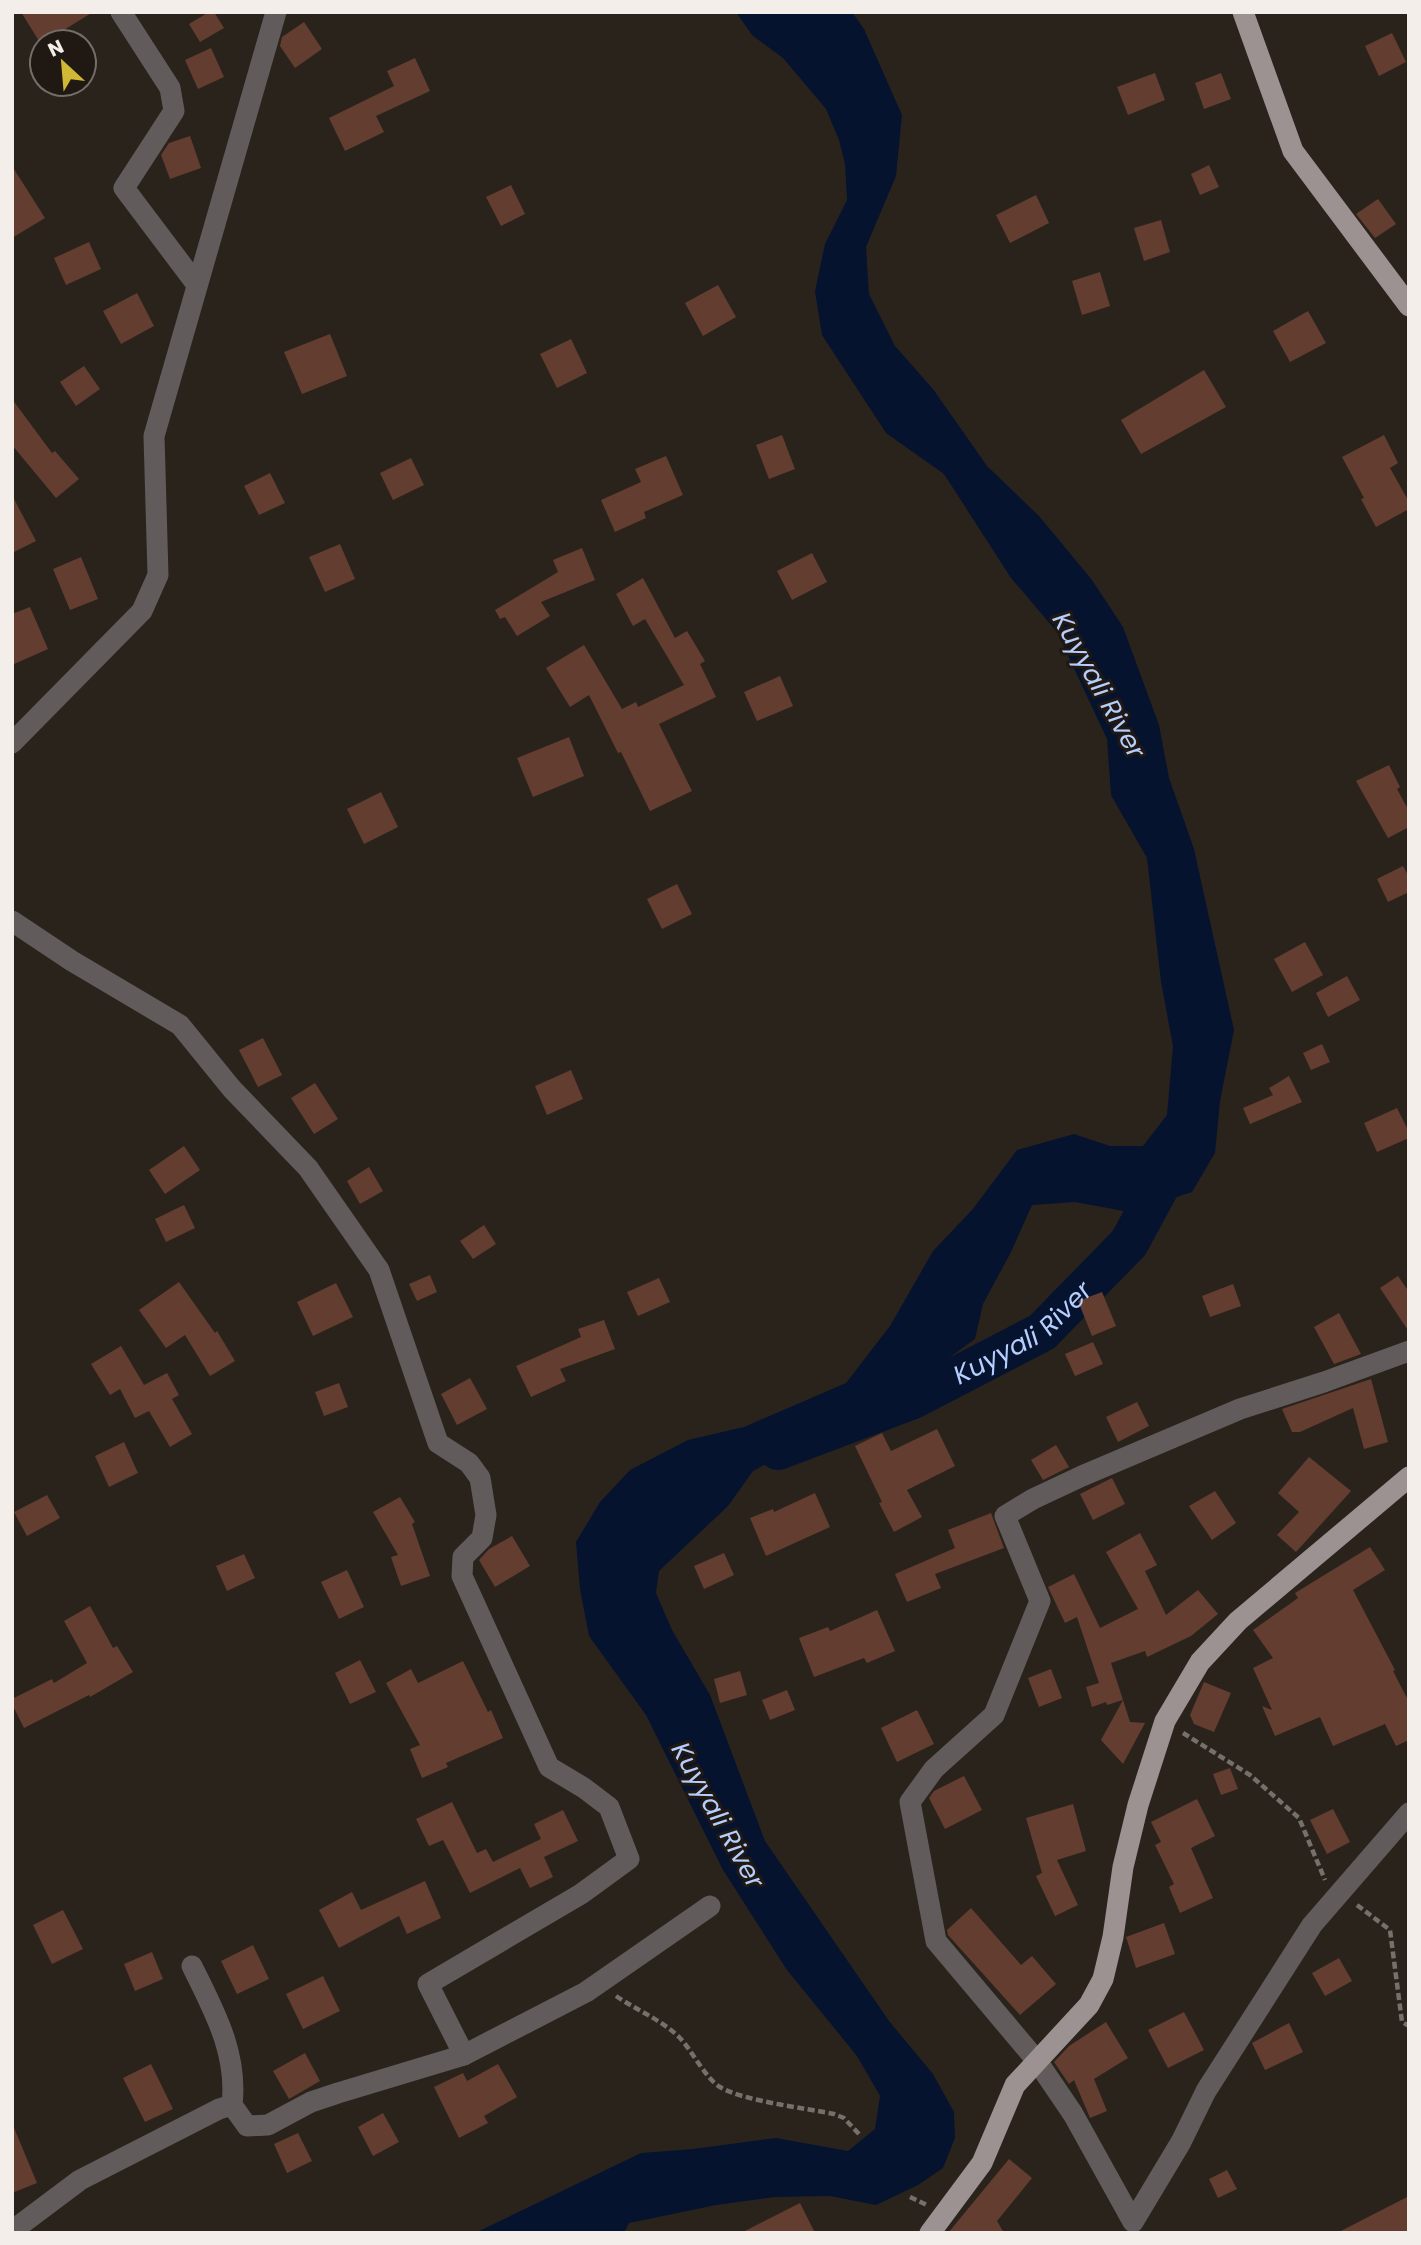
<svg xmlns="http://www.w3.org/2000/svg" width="1421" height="2245" viewBox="0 0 1421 2245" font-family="Poppins,sans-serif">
	<rect width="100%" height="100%" fill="#2a231c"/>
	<path fill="#06132f" d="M736,12H852L864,29L902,115L896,176L866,247L869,294L895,346L933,389L987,466L1039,516L1092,580L1123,627L1159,725L1169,778L1194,849L1234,1030L1220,1101L1215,1153L1192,1192L1129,1212L1075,1202L1032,1205L1011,1252L983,1304L975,1339L899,1394L753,1471L728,1506L659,1571L656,1593L672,1630L710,1695L765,1841L889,2021L933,2074L954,2112L955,2138L943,2168L918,2185L876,2205L830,2196L775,2197L716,2205L629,2223L624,2233H475L641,2153L693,2149L776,2138L848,2151L875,2129L880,2096L857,2056L787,1970L723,1870L646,1715L589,1636L580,1589L576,1542L600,1502L630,1470L688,1440L744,1427L846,1383L890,1326L933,1251L972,1210L1017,1150L1074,1134L1110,1146H1143L1167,1115L1173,1046L1161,982L1147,858L1111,795L1107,739L1057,632L1011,578L944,474L886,433L822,335L815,291L825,244L847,200L845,164L839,140L826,109L783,58L752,35Z"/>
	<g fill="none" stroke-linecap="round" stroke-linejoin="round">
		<path stroke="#06132f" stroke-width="40" id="s1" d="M778,1450L913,1399L1042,1332L1129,1243L1175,1158"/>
	</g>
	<g fill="#633d2f">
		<path d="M21,12H93L46,41H39Z"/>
		<path d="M209,12H214L224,28L200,42L189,24Z"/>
		<path d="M304,22L322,49L295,68L280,46L282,37Z"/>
		<path d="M1392,33L1406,62L1379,76L1365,46Z"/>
		<path d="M211,48L224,77L198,89L185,60Z"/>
		<path d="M415,58L430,91L376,116L384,132L345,151L329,118L394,86L387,71Z"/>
		<path d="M1155,73L1165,100L1128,115L1117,87Z"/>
		<path d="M1221,73L1231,99L1204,109L1195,83Z"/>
		<path d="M190,136L201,168L170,179L161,155L169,143Z"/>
		<path d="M1209,165L1219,187L1200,195L1191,174Z"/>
		<path d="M12,166L45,218L12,238Z"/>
		<path d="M511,185L525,214L501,226L486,197Z"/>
		<path d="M1036,195L1049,223L1010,243L996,215Z"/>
		<path d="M1378,199L1396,224L1375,238L1356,214Z"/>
		<path d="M1161,220L1170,252L1144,261L1134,228Z"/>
		<path d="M89,242L101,269L66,285L54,258Z"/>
		<path d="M1100,272L1110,306L1082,315L1072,281Z"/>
		<path d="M718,285L736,317L703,336L685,303Z"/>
		<path d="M137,293L154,326L121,344L103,311Z"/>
		<path d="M1308,311L1326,343L1290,362L1273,331Z"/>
		<path d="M330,334L347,376L302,394L284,352Z"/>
		<path d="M571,339L587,373L557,388L540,354Z"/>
		<path d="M84,366L100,389L76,406L60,382Z"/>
		<path d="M1204,370L1226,407L1141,454L1121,420Z"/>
		<path d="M12,399L52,453L55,451L79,479L56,498L12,445Z"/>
		<path d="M782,435L795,469L769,479L756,445Z"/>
		<path d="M1384,435L1398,463L1390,468L1409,502V509L1376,527L1361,499L1364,498L1342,457Z"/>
		<path d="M666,456L683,495L644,512L646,518L615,532L601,500L641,482L635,469Z"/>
		<path d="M411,458L424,485L393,500L380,473Z"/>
		<path d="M270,473L285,503L259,515L244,486Z"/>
		<path d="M12,495L36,541L12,553Z"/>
		<path d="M340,544L355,579L325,592L309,557Z"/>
		<path d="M582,548L595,580L541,602L550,616L517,636L505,617L500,619L495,610L558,572L553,560Z"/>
		<path d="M812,553L827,582L792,600L777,571Z"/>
		<path d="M81,557L98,599L70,610L53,569Z"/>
		<path d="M643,578L675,638L687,631L705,661L700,664L716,697L659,724L692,791L650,811L621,752L618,753L589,695L570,707L546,668L584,645L622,709L636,702L638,707L684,685L645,619L633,626L616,594Z"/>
		<path d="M30,607L48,649L12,665V614Z"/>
		<path d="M780,676L793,706L757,721L744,692Z"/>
		<path d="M569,737L584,776L533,797L517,758Z"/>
		<path d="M1389,765L1400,787L1397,789L1409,811V827L1388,838L1356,781Z"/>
		<path d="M381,792L398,827L364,844L347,809Z"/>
		<path d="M1403,866L1409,877V892L1388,902L1377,879Z"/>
		<path d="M677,884L692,914L662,929L647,899Z"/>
		<path d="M1305,942L1323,975L1292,992L1274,959Z"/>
		<path d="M1347,976L1360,1000L1328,1017L1316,993Z"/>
		<path d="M263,1038L282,1075L258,1087L239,1050Z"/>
		<path d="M1322,1044L1330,1062L1311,1070L1303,1053Z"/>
		<path d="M571,1070L583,1099L547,1115L535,1086Z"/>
		<path d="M1289,1076L1302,1102L1250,1124L1243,1108L1273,1095L1269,1088Z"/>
		<path d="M315,1083L338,1119L314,1134L291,1098Z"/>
		<path d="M1397,1108L1409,1132V1138L1377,1152L1364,1123Z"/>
		<path d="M184,1146L200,1170L165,1194L149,1170Z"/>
		<path d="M369,1167L383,1191L360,1204L347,1181Z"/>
		<path d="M184,1205L195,1228L166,1242L155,1219Z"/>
		<path d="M484,1225L496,1244L473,1259L460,1241Z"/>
		<path d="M430,1275L437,1292L417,1301L409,1284Z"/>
		<path d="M1398,1276L1409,1292V1332L1380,1288Z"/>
		<path d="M659,1278L670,1302L638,1316L627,1292Z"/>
		<path d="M179,1282L215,1333L217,1331L235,1361L210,1376L185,1335L166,1348L139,1310Z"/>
		<path d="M336,1283L353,1317L313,1336L297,1302Z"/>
		<path d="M1233,1284L1241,1306L1210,1317L1202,1296Z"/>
		<path d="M1102,1292L1116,1326L1092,1336L1078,1301Z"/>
		<path d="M1339,1313L1361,1354L1334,1364L1314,1327Z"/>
		<path d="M604,1320L615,1349L560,1369L566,1381L531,1397L516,1366L581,1337L578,1329Z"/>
		<path d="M1093,1342L1103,1364L1075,1376L1065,1354Z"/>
		<path d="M121,1346L144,1385L167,1373L179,1395L172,1399L192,1434L170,1447L149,1411L135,1418L120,1389L110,1395L91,1364Z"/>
		<path d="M470,1378L487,1409L457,1425L441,1394Z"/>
		<path d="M1371,1379L1388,1442L1364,1449L1353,1408L1300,1432H1292L1282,1409Z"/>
		<path d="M339,1383L348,1407L324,1416L315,1392Z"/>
		<path d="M1137,1402L1149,1426L1118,1442L1106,1417Z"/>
		<path d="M937,1429L955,1466L907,1490L922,1517L894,1532L879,1503L882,1502L855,1446L882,1433L891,1451Z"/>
		<path d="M124,1442L138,1473L109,1487L95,1456Z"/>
		<path d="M1056,1445L1069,1467L1043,1480L1031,1460Z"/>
		<path d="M1309,1457L1351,1491L1296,1552L1277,1535L1299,1512L1278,1493Z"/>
		<path d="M1112,1478L1125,1504L1093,1520L1080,1494Z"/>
		<path d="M1215,1491L1236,1523L1212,1540L1189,1506Z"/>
		<path d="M815,1493L830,1527L766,1556L750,1518L773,1509L774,1512Z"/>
		<path d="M47,1495L60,1518L27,1536L14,1512Z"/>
		<path d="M400,1497L415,1522L412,1524L430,1576L401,1586L391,1557L398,1555L373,1512Z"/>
		<path d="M991,1513L1004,1548L935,1574L941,1588L907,1602L895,1574L955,1548L948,1530Z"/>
		<path d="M1140,1533L1157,1565L1145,1571L1166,1615L1198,1590L1218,1614L1191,1636L1147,1657L1145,1651L1111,1663L1123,1700L1107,1705L1106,1702L1092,1707L1086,1687L1099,1683L1077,1617L1065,1623L1048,1587L1074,1574L1100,1628L1138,1609L1106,1552Z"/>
		<path d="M512,1536L530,1566L495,1587L479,1560L489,1549Z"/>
		<path d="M1370,1547L1385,1570L1353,1590L1395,1670L1393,1671L1409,1702V1740L1396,1746L1385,1724L1333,1746L1320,1717L1275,1736L1262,1706L1272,1710L1253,1668L1273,1658L1253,1630L1298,1598L1295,1593Z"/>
		<path d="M724,1553L734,1575L704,1589L694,1566Z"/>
		<path d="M244,1554L255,1578L227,1591L216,1566Z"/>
		<path d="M347,1570L364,1607L339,1619L321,1582Z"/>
		<path d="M90,1606L113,1648L117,1646L133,1672L90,1697L89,1695L24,1728L12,1704V1699L52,1679L54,1683L87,1663L64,1621Z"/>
		<path d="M877,1610L895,1651L867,1663L864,1658L814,1677L799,1638L828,1627L830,1631Z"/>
		<path d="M360,1660L376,1692L350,1704L335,1673Z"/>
		<path d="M463,1661L488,1712L491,1710L503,1738L446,1763L448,1767L422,1778L410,1749L420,1745L386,1683L411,1669L418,1683Z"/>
		<path d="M1051,1669L1062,1698L1039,1707L1028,1678Z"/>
		<path d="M740,1671L747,1695L720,1703L714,1679Z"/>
		<path d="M1204,1682L1231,1693L1214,1732L1194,1724L1190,1715Z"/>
		<path d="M787,1690L795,1710L770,1720L762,1700Z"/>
		<path d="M1123,1700L1130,1722L1145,1723L1123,1764L1101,1740Z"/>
		<path d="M917,1710L934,1744L897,1762L881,1728Z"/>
		<path d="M1230,1768L1238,1789L1221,1795L1213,1774Z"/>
		<path d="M964,1776L982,1810L945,1829L929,1798L934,1791Z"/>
		<path d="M1197,1799L1215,1836L1191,1848L1213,1898L1180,1913L1169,1887L1174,1884L1155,1845L1161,1842L1151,1822Z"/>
		<path d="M452,1802L477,1853L486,1849L493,1862L541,1839L534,1824L563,1810L578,1841L544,1857L553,1877L530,1888L520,1868L470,1893L443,1840L429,1846L416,1819Z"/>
		<path d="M1073,1804L1086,1851L1057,1860L1078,1905L1055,1916L1036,1876L1042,1873L1026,1818Z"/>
		<path d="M1333,1809L1350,1842L1327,1854L1310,1820Z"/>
		<path d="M425,1881L441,1918L407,1934L399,1916L339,1948L319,1910L352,1892L361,1910Z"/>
		<path d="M971,1908L1021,1965L1032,1956L1056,1984L1020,2015L948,1935L947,1930Z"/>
		<path d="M63,1910L83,1949L52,1964L33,1925Z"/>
		<path d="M1164,1923L1175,1954L1136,1968L1126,1937Z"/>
		<path d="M253,1945L269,1979L237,1994L221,1961Z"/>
		<path d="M152,1952L163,1979L135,1991L124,1964Z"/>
		<path d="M1339,1958L1352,1981L1325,1996L1312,1973Z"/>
		<path d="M323,1976L340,2011L303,2029L286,1994Z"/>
		<path d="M1184,2012L1204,2050L1168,2068L1148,2030Z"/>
		<path d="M1106,2022L1128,2058L1094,2079L1107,2111L1090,2118L1074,2080L1069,2084L1054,2062L1069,2046Z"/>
		<path d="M1289,2023L1303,2052L1265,2070L1252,2043Z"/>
		<path d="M305,2053L320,2081L289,2099L273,2071Z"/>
		<path d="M151,2064L173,2109L145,2122L123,2078Z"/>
		<path d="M498,2064L517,2097L484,2116L488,2123L459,2138L434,2087L463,2073L467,2081Z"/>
		<path d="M383,2113L399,2142L373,2156L358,2127Z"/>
		<path d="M12,2123L37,2183L12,2193Z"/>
		<path d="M298,2133L312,2161L287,2173L274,2144Z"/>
		<path d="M1009,2159L1032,2178L997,2221L1004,2233H948Z"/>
		<path d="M1227,2170L1237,2189L1218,2198L1209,2179Z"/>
		<path d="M1409,2196V2233H1337Z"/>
		<path d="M800,2203L815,2233H741Z"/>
	</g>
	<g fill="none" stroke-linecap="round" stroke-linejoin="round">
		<g stroke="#766f6a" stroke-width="4.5" stroke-dasharray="7 3.5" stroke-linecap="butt">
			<path d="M1183,1733L1250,1775L1299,1818L1325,1880"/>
			<path d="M1357,1905L1390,1930L1402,2022L1409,2026"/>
			<path d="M616,1996C638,2011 660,2019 679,2037C692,2050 705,2078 720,2087C743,2101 805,2108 834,2114L844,2118L859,2134"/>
			<path d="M910,2197L927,2205"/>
		</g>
		<g stroke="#615b5b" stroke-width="21">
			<path d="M121,12L170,88L174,111L124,188L197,285"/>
			<path d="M12,743L142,611L158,575L154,436L276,12"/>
			<path d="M12,921L72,961L180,1025L232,1089L308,1168L379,1270L438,1443L469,1463L480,1478L486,1515L482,1538L463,1557L462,1576L549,1767L584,1788L609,1807L629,1859L581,1894L428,1984L464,2055"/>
			<path d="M1409,1351L1324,1382L1240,1409L1082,1476L1033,1499L1005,1516L1040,1601L994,1715L934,1769L910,1802L936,1941L1037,2061L1073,2114L1133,2222L1181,2142L1206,2091L1312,1925L1409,1813"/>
			<path d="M192,1966C214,2011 238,2053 232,2105"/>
			<path d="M12,2231L80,2180L219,2109L232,2105L247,2126L268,2125L311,2102L338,2093L464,2055L586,1992L710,1906"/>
		</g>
		<g stroke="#9d9292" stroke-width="21">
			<path d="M1243,12L1293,151L1409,306"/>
			<path d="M930,2233L982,2163L1015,2085L1089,2005L1103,1979L1113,1937L1123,1867L1138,1805L1165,1721L1200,1662L1238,1621L1409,1477"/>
		</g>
	</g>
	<g text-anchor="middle" stroke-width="6" stroke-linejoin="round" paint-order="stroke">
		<g font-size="26" font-style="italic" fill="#b5cefd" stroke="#201913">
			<text transform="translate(1099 685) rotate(61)" y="9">Kuyyali River</text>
			<text dy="9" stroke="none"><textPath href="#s1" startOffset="273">Kuyyali River</textPath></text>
			<text transform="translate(718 1815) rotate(61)" y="9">Kuyyali River</text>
		</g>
	</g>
	<rect width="1421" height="2245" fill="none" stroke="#f3eeea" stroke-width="28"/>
	<g transform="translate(63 63) rotate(334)"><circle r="33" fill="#201913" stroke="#746e69" stroke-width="2"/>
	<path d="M0-5L12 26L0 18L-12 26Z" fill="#d0b736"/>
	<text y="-10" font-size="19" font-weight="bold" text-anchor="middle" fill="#f3eeea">N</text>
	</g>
</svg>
